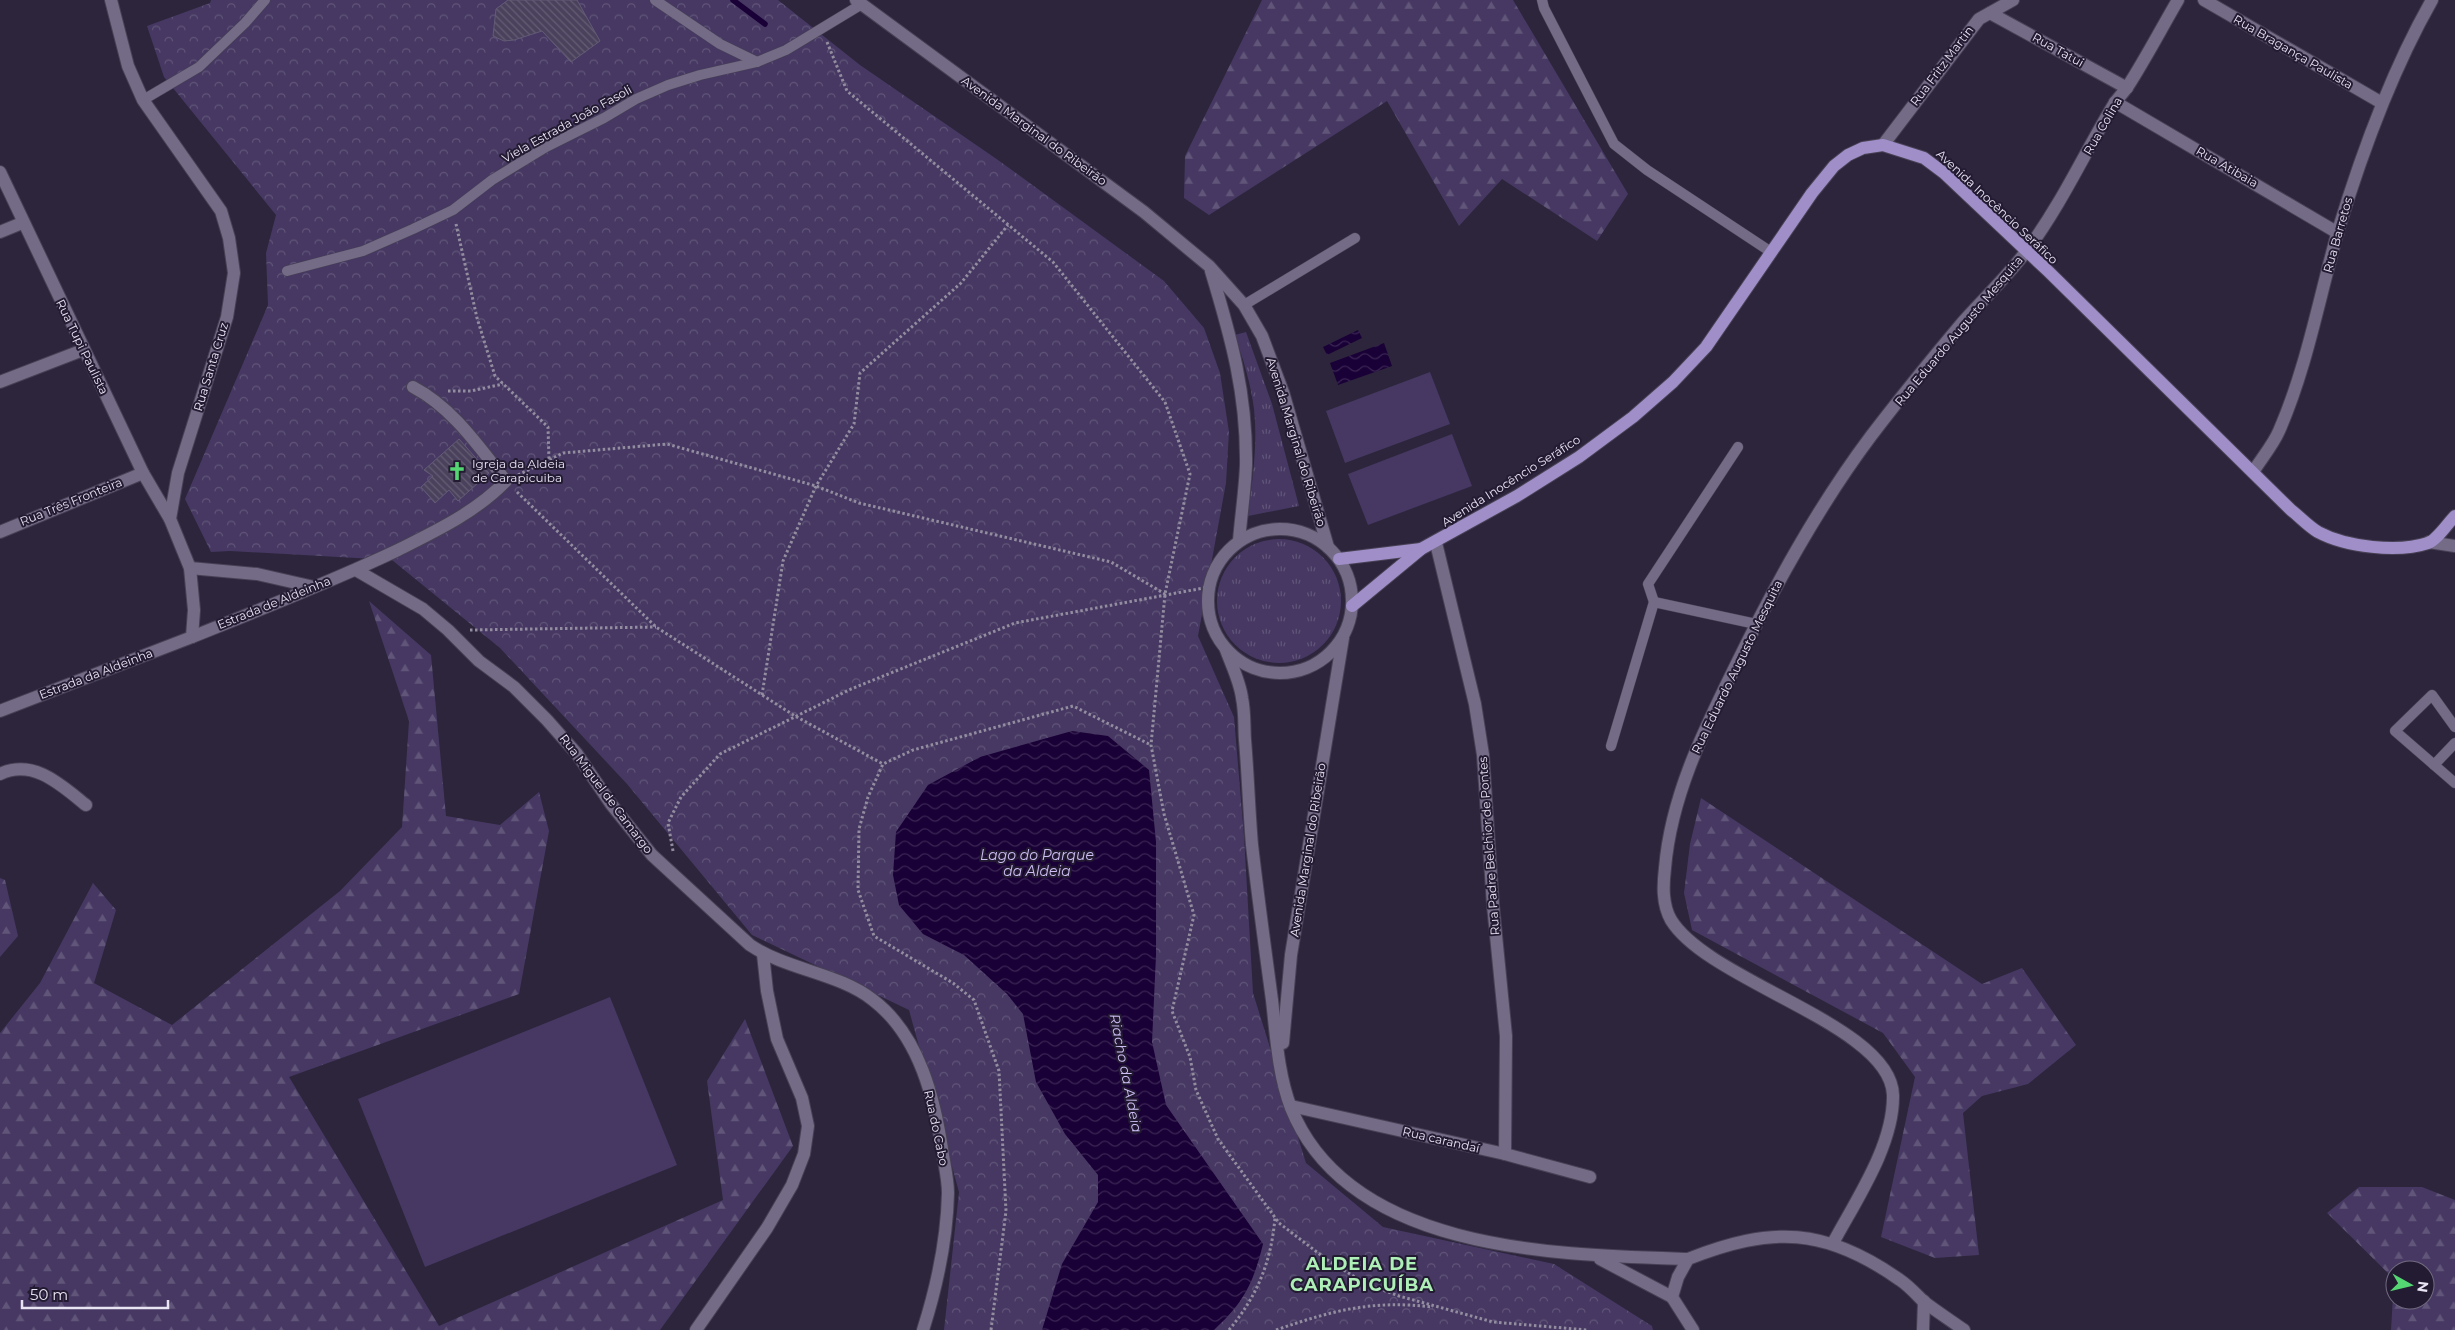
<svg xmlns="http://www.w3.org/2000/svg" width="2455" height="1330" viewBox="0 0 2455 1330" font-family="Montserrat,sans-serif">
	<defs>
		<pattern id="grass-tufts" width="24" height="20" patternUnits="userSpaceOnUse" patternTransform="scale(1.25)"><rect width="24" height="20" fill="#463862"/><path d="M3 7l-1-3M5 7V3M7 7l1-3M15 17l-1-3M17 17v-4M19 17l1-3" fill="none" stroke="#615579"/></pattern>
		<pattern id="forest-firs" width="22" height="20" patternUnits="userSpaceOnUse" patternTransform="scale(1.25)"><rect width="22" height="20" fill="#463862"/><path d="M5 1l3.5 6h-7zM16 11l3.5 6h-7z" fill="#615579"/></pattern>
		<pattern id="park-crowns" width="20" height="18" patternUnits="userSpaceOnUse" patternTransform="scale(1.25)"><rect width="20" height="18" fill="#463862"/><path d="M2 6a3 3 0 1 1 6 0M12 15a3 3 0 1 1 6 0" fill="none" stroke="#615579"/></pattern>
		<pattern id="water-waves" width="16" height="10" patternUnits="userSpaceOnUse" patternTransform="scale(1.25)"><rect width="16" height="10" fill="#190036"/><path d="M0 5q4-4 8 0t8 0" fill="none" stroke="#3a2554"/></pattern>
		<pattern id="building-back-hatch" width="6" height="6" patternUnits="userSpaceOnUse" patternTransform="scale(1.25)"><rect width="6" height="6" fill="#4a425c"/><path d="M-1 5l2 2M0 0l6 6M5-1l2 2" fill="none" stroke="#645d74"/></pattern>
	</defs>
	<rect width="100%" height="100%" fill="#2c253c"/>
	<g fill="url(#grass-tufts)">
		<path d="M1246,332L1272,404L1299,506L1248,516C1252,481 1258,445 1254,409C1251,384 1243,359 1235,335Z"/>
		<circle cx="1279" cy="601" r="62"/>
	</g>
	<g fill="url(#forest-firs)" fill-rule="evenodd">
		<path d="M1262,0H1513L1628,194L1597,241L1502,179L1459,226L1387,101L1209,215L1184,198L1185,156Z"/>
		<path d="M369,601L431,655L446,816L500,825L539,792L549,831L519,994L289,1077L439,1326L723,1200L707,1081L745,1019L793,1146L660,1330H0V1033L40,983L93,883L116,910L94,983L172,1025L340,891L402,827L409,721Z"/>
		<path d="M1701,798L1982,984L2022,968L2076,1045L2028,1084L1982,1096L1963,1113L1979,1255L1935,1258L1881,1237L1915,1077L1883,1033L1692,930L1684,893L1690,844Z"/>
		<path d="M0,878L5,880L18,936L0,957Z"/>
		<path d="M2359,1187H2422L2455,1200V1330H2391L2394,1279L2327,1213ZM2395,1270H2425V1300H2395Z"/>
	</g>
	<path fill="url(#park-crowns)" d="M211,0H778L860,65L998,160L1164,281L1204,328L1220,373L1229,432L1226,483L1198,636L1234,717L1244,836L1253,993L1306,1163L1383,1227L1554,1264L1652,1326L1653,1330H944L959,1192L909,1010L752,935L627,784L500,648L392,560L230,551L211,552L185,499L268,305L266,253L276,215L164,77L147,26L210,3Z"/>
	<g fill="#463862">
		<path d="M1430,372L1450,424L1345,463L1326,411Z"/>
		<path d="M1452,434L1472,486L1368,525L1348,474Z"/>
		<path d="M610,997L677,1165L425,1267L358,1099Z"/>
	</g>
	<g fill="url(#water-waves)">
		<path d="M1358,330L1362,338L1327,355L1323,347Z"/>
		<path d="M1384,343L1392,366L1338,385L1330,363Z"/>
		<path d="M1072,731L1108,736L1149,770L1156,842V955L1152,1042L1166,1105L1263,1244C1253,1284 1244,1302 1214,1330H1042L1062,1264L1098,1202V1175L1065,1134L1036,1082L1023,1014L1007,994L964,955L923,934L899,905L893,875L896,832L928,785L980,757Z"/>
	</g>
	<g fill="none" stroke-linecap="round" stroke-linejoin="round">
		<path stroke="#190036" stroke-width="5.5" d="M733,0L765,24"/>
	</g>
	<g fill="url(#building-back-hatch)" stroke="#635b76">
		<path d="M508,0H577L600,41L571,62L542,31L514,40L504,41L493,36L496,9Z"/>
		<path d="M459,439L489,473L458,501L449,490L435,503L421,487L433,476L424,470Z"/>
	</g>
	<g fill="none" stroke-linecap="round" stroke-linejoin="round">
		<g stroke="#484155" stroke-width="11">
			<g id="service">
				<path d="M655,0L720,44L757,62"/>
				<path d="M1542,0L1544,8L1614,144L1647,170L1771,252"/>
				<path d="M143,100L199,67L245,23L265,0"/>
				<path d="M287,271L363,251L413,229L453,210L492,180L546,147L604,118L636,99L668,85L700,75L757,62L786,50L862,4"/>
				<path d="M1244,305L1355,238"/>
				<path d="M1654,602L1756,624"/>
				<path d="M2455,727L2432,695L2395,731L2455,783"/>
				<path d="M1611,746L1654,602L1648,584L1738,447"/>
				<path d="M2434,765L2455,743"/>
			</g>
		</g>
		<g stroke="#484155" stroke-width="14">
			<g id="minor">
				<path d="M2204,0L2382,103"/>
				<path d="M1990,13L2127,88"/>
				<path d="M2115,102L2338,233"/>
				<path d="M1883,145L1979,19L2013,0"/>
				<path d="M0,172L143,473L170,519"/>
				<path d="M0,232L22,223"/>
				<path d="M0,382L83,350"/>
				<path d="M2253,472C2261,459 2273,445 2279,431C2307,367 2319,298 2338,231C2362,152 2391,72 2432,0"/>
				<path d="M0,532L143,473"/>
				<path d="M1436,543L1475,704L1483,755L1493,905L1506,1036L1505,1154"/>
				<path d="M190,568L257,574L314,587"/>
				<path d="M356,570L423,609L448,630L479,661L514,687L547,720L577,754L611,804L652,855L750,945C787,970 839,973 873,1000C920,1036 935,1100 943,1155C945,1167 948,1181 948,1193C947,1239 937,1286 923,1330"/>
				<path d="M192,637C261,609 331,582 398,550C436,531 476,512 506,481C479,447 453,408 413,387"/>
				<path d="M0,774C34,758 62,786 86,805"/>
				<path d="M1291,1106L1505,1154L1590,1177"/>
				<path d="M1833,1243C1856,1200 1894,1145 1893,1095C1891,1025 1709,982 1671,920C1662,904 1663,885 1665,868C1671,796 1704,730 1735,667C1774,587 1817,508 1871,436C1900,398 1931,360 1962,323C1984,298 2009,275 2028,249C2062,203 2085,152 2114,104C2118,98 2124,92 2128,86C2146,58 2161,29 2178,0"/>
				<path d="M696,1330L767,1228L792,1185L804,1154L808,1126L802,1098L777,1039L767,991L763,954"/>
			</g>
		</g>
		<g stroke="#484155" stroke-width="14">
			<g id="tertiary">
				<path d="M2429,542L2455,546"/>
				<path d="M0,711L192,637L194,610L190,568L170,519L178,473L227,317L234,273L229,238L221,211L143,100L128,66L111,0"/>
			</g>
		</g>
		<g stroke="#484155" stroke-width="14">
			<g id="secondary">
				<path d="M856,0L1144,212L1209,266L1244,305L1262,336L1283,392L1328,547"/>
				<path d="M1211,271C1231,337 1247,394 1246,465C1245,490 1241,516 1239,541"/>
				<circle cx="1280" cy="601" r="72"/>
				<path d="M1226,650C1232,666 1240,682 1242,698C1245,712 1244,726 1245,740C1248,775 1249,810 1252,845C1258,897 1265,948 1272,1000C1276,1035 1278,1074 1291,1108C1349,1252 1557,1255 1688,1259"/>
				<path d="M1283,1043L1291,955L1343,638"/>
				<path d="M1600,1259L1672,1297"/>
				<path d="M1693,1330L1672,1297L1678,1277L1688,1259C1772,1226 1825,1227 1900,1280C1909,1286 1916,1294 1923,1301C1936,1311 1950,1320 1964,1330"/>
				<path d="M1923,1330L1924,1301"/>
			</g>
		</g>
		<g stroke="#484155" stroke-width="14">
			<g id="primary">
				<path d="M1339,559L1421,549"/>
				<path d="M1352,606L1421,549L1517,496L1579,457L1633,417L1673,382L1706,347L1812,193L1834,166L1848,155L1863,148L1883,145L1924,158L1944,173L2048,271L2291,510C2300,517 2308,526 2318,532C2346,547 2398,553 2428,543C2437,540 2448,523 2455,516"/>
			</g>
		</g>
		<g stroke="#938da0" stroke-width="3" stroke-dasharray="2.5 2.5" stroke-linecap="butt">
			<path d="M827,42L847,91L1053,262L1165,402L1190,474L1165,594L1151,745L1164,814L1194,915L1172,1011L1190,1057L1196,1090L1218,1139L1279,1223L1326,1259L1366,1284L1399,1296L1493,1322L1587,1330"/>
			<path d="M456,224L477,318L495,376L548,427L549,460"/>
			<path d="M448,391H471L503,384"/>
			<path d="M518,475L563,453L667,444L816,486L859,503L1111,562L1165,594"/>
			<path d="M517,492L656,627L795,716L883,764"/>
			<path d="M470,630L656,627"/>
			<path d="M762,695L783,561L816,486L854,424L860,373L961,283L1008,225"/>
			<path d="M673,851L668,823L681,797L720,754L851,689L1015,623L1209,587"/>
			<path d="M991,1330L1006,1211L999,1071L974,1000L953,983L874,936L858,890L859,829L868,797L883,764L913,750L1073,706L1151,745"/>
			<path d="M1229,1330C1257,1296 1271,1263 1275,1218"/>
			<path d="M1276,1330C1334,1310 1372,1300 1433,1307"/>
		</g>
		<use href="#service" stroke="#746c87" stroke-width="10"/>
		<use href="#minor" stroke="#746c87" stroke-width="12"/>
		<use href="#tertiary" stroke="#746c87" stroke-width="12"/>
		<use href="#secondary" stroke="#746c87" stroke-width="12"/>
		<use href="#primary" stroke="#9f8ec7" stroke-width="12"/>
	</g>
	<defs>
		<g id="church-bare" transform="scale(1.5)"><path d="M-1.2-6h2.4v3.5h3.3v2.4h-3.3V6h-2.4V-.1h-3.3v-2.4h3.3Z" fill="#54d672" stroke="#231b32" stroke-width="2.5" paint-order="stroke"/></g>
	</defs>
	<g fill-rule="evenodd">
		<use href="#church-bare" x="457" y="471"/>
	</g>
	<g text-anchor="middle" stroke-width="4" stroke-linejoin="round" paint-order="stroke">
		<g font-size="12" fill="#e9e4f4" stroke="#231b32">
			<text transform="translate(2058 50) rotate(29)" y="4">Rua Tatui</text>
			<text transform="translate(2293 52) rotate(30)" y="4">Rua Bragança Paulista</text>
			<text transform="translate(1942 66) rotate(-53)" y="4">Rua Fritz Martin</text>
			<text transform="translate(567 124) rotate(-29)" y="4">Viela Estrada João Fasoli</text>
			<text transform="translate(2103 126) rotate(-60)" y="4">Rua Colina</text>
			<text transform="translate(1034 131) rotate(36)" y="4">Avenida Marginal do Ribeirão</text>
			<text transform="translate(2227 167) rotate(30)" y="4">Rua Atibaia</text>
			<text transform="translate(1997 207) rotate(43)" y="4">Avenida Inocêncio Seráfico</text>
			<text transform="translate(2338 235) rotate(-74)" y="4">Rua Barretos</text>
			<text transform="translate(1959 331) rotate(-50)" y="4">Rua Eduardo Augusto Mesquita</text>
			<text transform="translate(82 347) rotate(64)" y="4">Rua Tupi Paulista</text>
			<text transform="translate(211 367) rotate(-73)" y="4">Rua Santa Cruz</text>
			<text transform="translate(1296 442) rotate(73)" y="4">Avenida Marginal do Ribeirão</text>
			<text transform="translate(1511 481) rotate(-32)" y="4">Avenida Inocêncio Seráfico</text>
			<text transform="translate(71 502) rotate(-22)" y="4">Rua Três Fronteira</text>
			<text transform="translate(274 603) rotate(-22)" y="4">Estrada de Aldeinha</text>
			<text transform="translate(1737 667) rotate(-64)" y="4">Rua Eduardo Augusto Mesquita</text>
			<text transform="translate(96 674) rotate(-21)" y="4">Estrada da Aldeinha</text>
			<text transform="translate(606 794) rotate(53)" y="4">Rua Miguel de Camargo</text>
			<text transform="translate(1489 846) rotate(-94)" y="4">Rua Padre Belchior de Pontes</text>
			<text transform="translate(1308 850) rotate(-81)" y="4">Avenida Marginal do Ribeirão</text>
			<text transform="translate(936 1128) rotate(78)" y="4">Rua do Cabo</text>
			<text transform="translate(1441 1140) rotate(13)" y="4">Rua carandaí</text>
		</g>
		<g font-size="12" fill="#e9e4f4" stroke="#231b32" text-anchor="start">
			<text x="472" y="468">Igreja da Aldeia<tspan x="472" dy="14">de Carapicuiba</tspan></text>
		</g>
		<g font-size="14" font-style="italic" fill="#cebef5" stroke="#231b32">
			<text x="1037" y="860">Lago do Parque<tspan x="1037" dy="16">da Aldeia</tspan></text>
			<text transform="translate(1126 1073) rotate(79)" y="5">Riacho da Aldeia</text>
		</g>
		<g font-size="18" font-weight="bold" letter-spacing="1" fill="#aeefb7" stroke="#231b32">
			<text x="1362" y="1270">ALDEIA DE<tspan x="1362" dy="21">CARAPICUÍBA</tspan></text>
		</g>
	</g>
	<g transform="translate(2410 1285) rotate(98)"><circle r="24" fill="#231b32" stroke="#726b80"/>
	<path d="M0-4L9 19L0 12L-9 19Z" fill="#54d672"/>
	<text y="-8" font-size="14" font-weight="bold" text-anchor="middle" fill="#e9e4f4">N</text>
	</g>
	<path d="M22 1300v8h146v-8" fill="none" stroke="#e9e4f4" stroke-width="2.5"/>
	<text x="30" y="1300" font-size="15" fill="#e9e4f4" stroke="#231b32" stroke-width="4" paint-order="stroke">50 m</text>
</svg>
